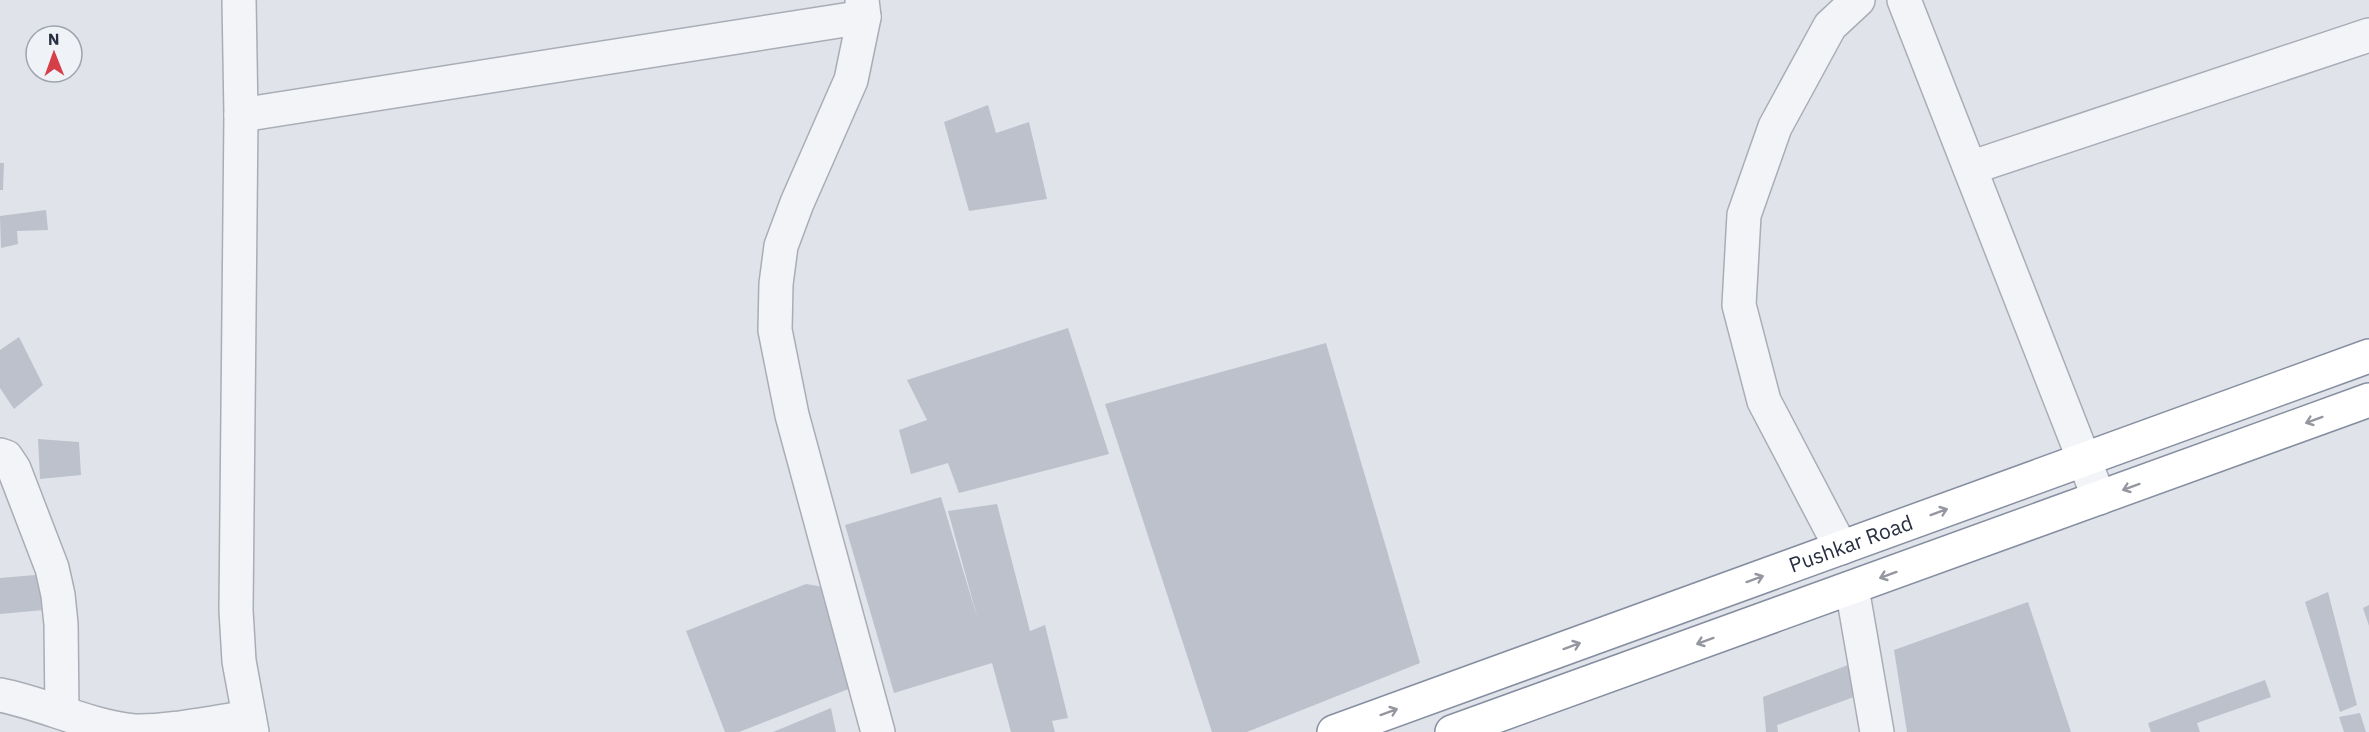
<svg xmlns="http://www.w3.org/2000/svg" width="2369" height="732" viewBox="0 0 2369 732" font-family="'IBM Plex Sans',sans-serif">
	<rect width="100%" height="100%" fill="#e0e3e9"/>
	<g fill="#bdc1cc">
		<path d="M988,105L996,133L1029,122L1047,199L969,211L944,122Z"/>
		<path d="M0,163H4L3,190H0Z"/>
		<path d="M46,210L48,230L17,231L18,244L1,248L0,216Z"/>
		<path d="M1068,328L1109,454L959,493L948,463L911,474L899,430L927,420L907,380Z"/>
		<path d="M19,337L43,385L14,409L0,388V350Z"/>
		<path d="M1326,343L1420,663L1247,732H1212L1105,404Z"/>
		<path d="M38,439L79,442L81,475L40,479Z"/>
		<path d="M941,497L978,620L948,511L997,504L1030,631L1045,625L1068,718L1052,721L1055,732H1011L992,663L894,693L845,525Z"/>
		<path d="M47,574L55,609L0,614V578Z"/>
		<path d="M806,584L824,587L847,643L837,648L851,688L739,732H725L686,631Z"/>
		<path d="M2328,592L2357,705L2340,712L2305,602Z"/>
		<path d="M2028,602L2071,732H1907L1894,650Z"/>
		<path d="M2369,605V626L2363,608Z"/>
		<path d="M1848,665L1862,694L1777,725L1778,732H1766L1763,697Z"/>
		<path d="M2265,680L2271,697L2197,723L2200,732H2151L2148,723Z"/>
		<path d="M831,708L836,732H773Z"/>
		<path d="M2360,713L2366,732H2344L2339,717Z"/>
	</g>
	<g fill="none" stroke-linecap="round" stroke-linejoin="round">
		<g stroke="#a9adb7" stroke-width="36">
			<g id="minor">
				<path d="M239,0L241,115L236,610L239,661L252,732"/>
				<path d="M862,0L864,17L851,80L797,203L781,246L776,284L775,330L792,415L878,732"/>
				<path d="M1904,0L2099,498"/>
				<path d="M241,115L864,17"/>
				<path d="M1970,168L2369,35"/>
				<path d="M0,455L6,457L14,469L52,568L58,595L61,624L62,712"/>
				<path d="M1841,548L1764,401L1739,305L1744,215L1775,127L1830,26L1858,0"/>
				<path d="M1852,588L1877,732"/>
				<path d="M0,695C45,704 88,726 134,731C169,732 214,722 249,717"/>
			</g>
		</g>
		<g stroke="#868ea1" stroke-width="36">
			<g id="trunk">
				<path id="s1" d="M1334,732L2369,356"/>
				<path d="M1452,732L2369,400"/>
			</g>
		</g>
		<use href="#minor" stroke="#f3f4f7" stroke-width="33"/>
		<use href="#trunk" stroke="#fff" stroke-width="33"/>
	</g>
	<defs><path id="oneway-shaft" d="M-6 0H5M1.5-3L5.5 0L1.5 3" fill="none" stroke-width="1.6" stroke-linecap="round" stroke-linejoin="round" transform="scale(1.5)"/></defs>
	<g stroke="#9497a0">
		<use href="#oneway-shaft" transform="translate(2314 420) rotate(160)"/>
		<use href="#oneway-shaft" transform="translate(2131 487) rotate(160)"/>
		<use href="#oneway-shaft" transform="translate(1939 512) rotate(-20)"/>
		<use href="#oneway-shaft" transform="translate(1888 575) rotate(160)"/>
		<use href="#oneway-shaft" transform="translate(1755 579) rotate(-20)"/>
		<use href="#oneway-shaft" transform="translate(1705 641) rotate(160)"/>
		<use href="#oneway-shaft" transform="translate(1572 646) rotate(-20)"/>
		<use href="#oneway-shaft" transform="translate(1389 712) rotate(-20)"/>
	</g>
	<g text-anchor="middle" stroke-width="6" stroke-linejoin="round" paint-order="stroke">
		<g font-size="21" fill="#282f41" stroke="#eff2f7">
			<text dy="7" stroke="none"><textPath href="#s1" startOffset="550">Pushkar Road</textPath></text>
		</g>
	</g>
	<g transform="translate(54 54) rotate(359)"><circle r="28" fill="#eff2f7" stroke="#9fa4ae" stroke-width="1.5"/>
	<path d="M0-4.5L10 22L0 15L-10 22Z" fill="#d43f48"/>
	<text y="-9" font-size="16" font-weight="bold" text-anchor="middle" fill="#282f41">N</text>
	</g>
</svg>
